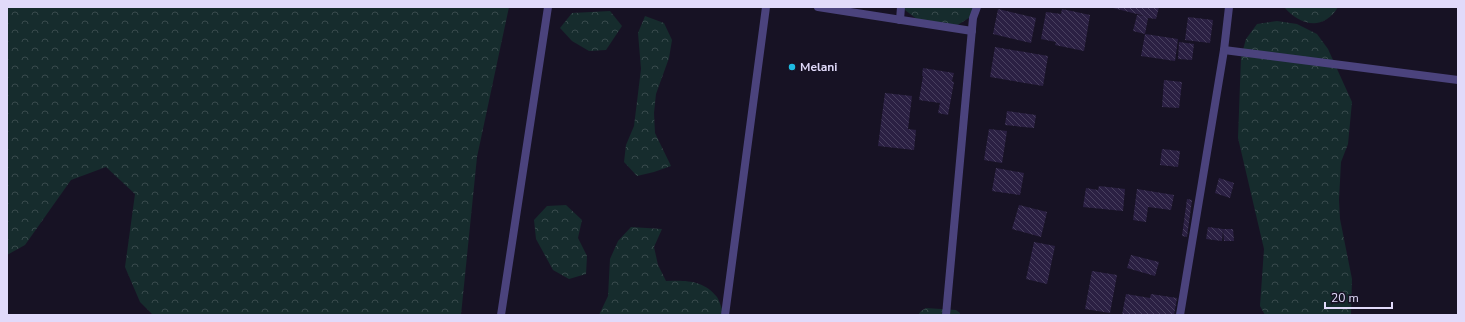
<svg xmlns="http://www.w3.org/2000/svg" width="1465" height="322" viewBox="0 0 1465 322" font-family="'Nunito Sans',sans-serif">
	<defs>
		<pattern id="forest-crowns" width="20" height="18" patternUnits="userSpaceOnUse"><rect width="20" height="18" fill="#162c2d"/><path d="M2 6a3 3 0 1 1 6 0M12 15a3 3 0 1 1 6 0" fill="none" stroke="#384a4c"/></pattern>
		<pattern id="building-back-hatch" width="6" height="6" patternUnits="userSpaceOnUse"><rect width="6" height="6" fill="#2b2043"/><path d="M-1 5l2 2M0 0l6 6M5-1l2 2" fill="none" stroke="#49405f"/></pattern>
	</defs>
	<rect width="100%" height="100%" fill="#171224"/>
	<g fill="url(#forest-crowns)">
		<path d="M7,7H509L477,157L461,315H153L140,302L125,267L135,194L106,167L71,180L25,245L7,255Z"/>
		<path d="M901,7H972L980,11L956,26L918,20Z"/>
		<path d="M1284,7H1338C1324,31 1300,26 1284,7Z"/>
		<path d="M610,11L622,26L606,50L589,51L572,41L560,28L572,13Z"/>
		<path d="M645,16L664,23L672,40L669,58L656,94L654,113L655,133L671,166L654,172L637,176L624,162L626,145L634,126L641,69L638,33Z"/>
		<path d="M1277,21L1297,24L1317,34L1328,49L1352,102L1348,144L1341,162L1339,200L1340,219L1352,279L1351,315H1265L1260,306L1264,249L1238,138L1241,57L1246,39L1257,24Z"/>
		<path d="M566,205L582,220L578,238L587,256L586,274L569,279L553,270L536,239L534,220L547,206Z"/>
		<path d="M631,227L662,229L654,247L658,265L666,281C685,280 704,280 717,297C720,302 722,309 724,315H599L608,296L610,259L618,241Z"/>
		<path d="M926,308L956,310L960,313V315H918L921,311Z"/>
	</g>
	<g fill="url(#building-back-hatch)">
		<path d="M1109,7H1159L1156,19L1148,18L1145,34L1133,31L1137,15L1145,16Z"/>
		<path d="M998,9L1036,18L1031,43L993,34Z"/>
		<path d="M1062,9L1090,15L1084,51L1055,45L1056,42L1041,39L1046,12L1061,14Z"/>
		<path d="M1188,17L1213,20L1210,43L1185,40Z"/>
		<path d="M1145,34L1178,39L1175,61L1141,56Z"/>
		<path d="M1179,42L1194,44L1192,60L1178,59Z"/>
		<path d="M995,47L1048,56L1043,86L990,77Z"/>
		<path d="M923,68L954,73L952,81L948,80L954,82L948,115L938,113L940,103L919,100L923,76H922Z"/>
		<path d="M1164,80L1182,82L1179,108L1162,107Z"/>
		<path d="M885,93L912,96L908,129L916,130L914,150L878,146Z"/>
		<path d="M1007,111L1036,115L1034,128L1005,125Z"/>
		<path d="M989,129L1007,131L1002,163L984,160Z"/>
		<path d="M1162,149L1180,151L1178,167L1160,165Z"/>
		<path d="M996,168L1024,173L1020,195L992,191Z"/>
		<path d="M1219,178L1234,183L1230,198L1215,193Z"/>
		<path d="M1099,186L1125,189L1123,211L1083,207L1086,188L1098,190Z"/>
		<path d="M1137,189L1174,195L1171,210L1148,207L1146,222L1133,220Z"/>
		<path d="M1187,199L1192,200L1187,237L1182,236Z"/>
		<path d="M1019,205L1047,212L1041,237L1012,229Z"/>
		<path d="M1208,227L1223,229L1222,241L1206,239Z"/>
		<path d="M1223,229H1233L1234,241H1224Z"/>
		<path d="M1034,242L1055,246L1047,284L1026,279Z"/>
		<path d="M1131,255L1159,262L1155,276L1127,268Z"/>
		<path d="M1092,271L1117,275L1110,313L1085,309Z"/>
		<path d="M1126,294L1150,298L1151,294L1177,298L1174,315H1122Z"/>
	</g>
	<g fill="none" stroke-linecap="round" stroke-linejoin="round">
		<g stroke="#4b437d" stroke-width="8">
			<path d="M900,20L901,7"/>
			<path d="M1224,50L1458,80"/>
			<path d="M1180,315L1224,50L1229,7"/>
		</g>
		<g stroke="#4b437d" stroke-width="8">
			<path d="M818,7L972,31"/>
			<path d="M501,315L548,7"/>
			<path d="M725,315L766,7"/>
			<path d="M946,315L973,18L977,7"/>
		</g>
	</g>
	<circle fill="#1ebbe2" stroke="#171224" stroke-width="1.5" cx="792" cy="67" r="4"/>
	<g text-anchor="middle" stroke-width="4" stroke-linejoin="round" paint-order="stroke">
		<g font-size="12" font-weight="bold" fill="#e1dafa" stroke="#171224" text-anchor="start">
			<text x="800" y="71">Melani</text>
		</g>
	</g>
	<rect width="1465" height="322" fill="none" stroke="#e1dafa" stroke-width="16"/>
	<path d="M1325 302v6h67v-6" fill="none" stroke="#e1dafa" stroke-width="2"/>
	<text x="1331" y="302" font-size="12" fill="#e1dafa" stroke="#171224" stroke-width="3" paint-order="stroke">20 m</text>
</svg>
